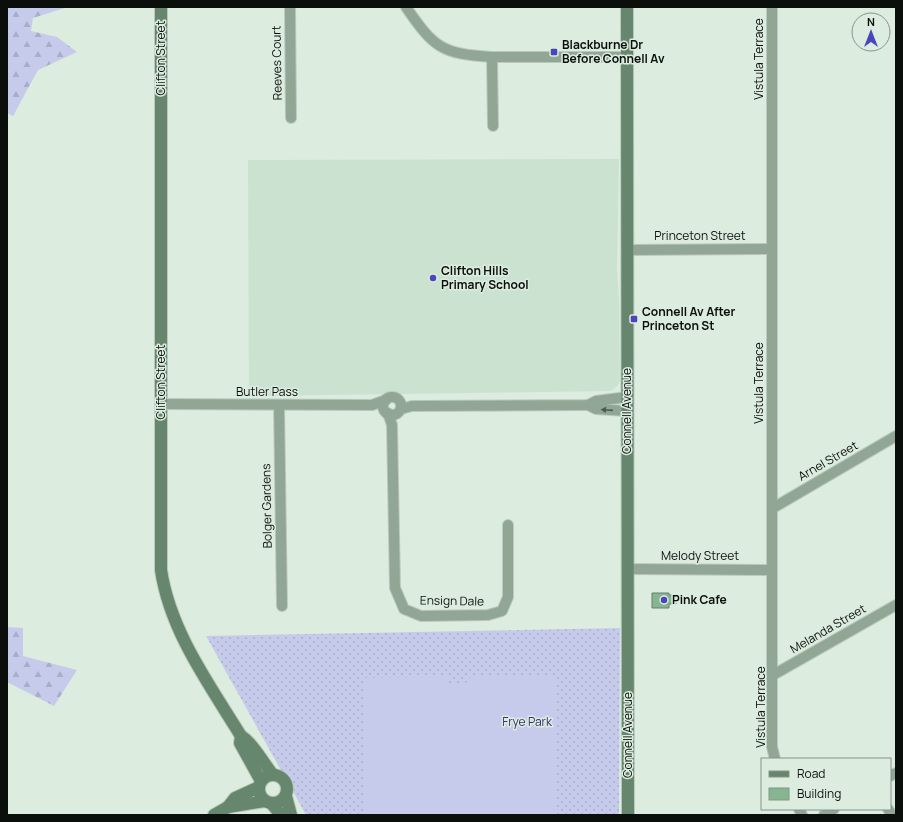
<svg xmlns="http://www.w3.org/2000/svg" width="903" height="822" viewBox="0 0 903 822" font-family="Manrope,sans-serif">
	<defs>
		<pattern id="grass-dots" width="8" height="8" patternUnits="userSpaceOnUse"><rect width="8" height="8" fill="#c7cbeb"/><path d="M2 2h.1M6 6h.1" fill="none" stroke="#aaadc8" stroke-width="1.8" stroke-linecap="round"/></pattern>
		<pattern id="forest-firs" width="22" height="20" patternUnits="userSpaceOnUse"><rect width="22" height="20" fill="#c7cbeb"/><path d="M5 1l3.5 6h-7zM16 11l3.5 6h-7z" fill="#aaadc8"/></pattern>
	</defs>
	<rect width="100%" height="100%" fill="#dcecdf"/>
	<path fill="#cce2d1" d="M619,159L617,270L619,302L620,381L618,385L611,391L249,396L248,160Z"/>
	<path fill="url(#grass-dots)" d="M620,628L619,815H306L206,636Z"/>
	<g fill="url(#forest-firs)">
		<path d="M7,7H68L33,18L31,31L57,37L77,52L38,70L13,116L7,113Z"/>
		<path d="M7,627L23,628V656L77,670L54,706L7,682Z"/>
	</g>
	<path fill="#c7cbeb" d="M470,675H555V815H363V678L448,677L449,684L469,682Z"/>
	<path fill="#86b691" stroke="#6e7c71" d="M652,593H669V595H676V604H669V608H652Z"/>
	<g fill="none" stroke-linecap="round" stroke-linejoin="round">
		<g stroke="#bac9bd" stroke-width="12">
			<g id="street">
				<path d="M290,7L291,118"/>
				<path d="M406,7C434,48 442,54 492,57H626"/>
				<path d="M772,7V747L775,759"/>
				<path d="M492,57L493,126"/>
				<path d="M628,250L772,249"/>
				<circle cx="392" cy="406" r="9"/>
				<path d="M161,404L372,405L386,400"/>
				<path d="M279,405L282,606"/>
				<path d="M588,405L596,409L627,411"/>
				<path d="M401,409L412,406L588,405L596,401L627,397"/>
				<path d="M388,413L392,425L395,588L404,609L421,616L488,615L502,611L508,597V525"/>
				<path d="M773,508L896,436"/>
				<path d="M628,569L772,570"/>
				<path d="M773,675L896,605"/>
				<path d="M890,776L896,773"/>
				<path d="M799,809L802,815"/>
				<path d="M888,809L892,815"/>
				<path d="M824,815L834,809"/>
			</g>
		</g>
		<g stroke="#bac9bd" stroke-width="14">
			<g id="secondary">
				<path d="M161,7V570C170,631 209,684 241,736C251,741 265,765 273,775"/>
				<path d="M627,7L628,815"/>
				<path d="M241,736L240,743L261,781"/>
				<circle cx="273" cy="789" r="14"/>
				<path d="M286,796L291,815"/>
				<path d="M271,803L281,815"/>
				<path d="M228,807L235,798L259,787"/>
				<path d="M214,815L228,807L265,801"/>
			</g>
		</g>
		<use href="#street" stroke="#91a695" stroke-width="10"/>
		<use href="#secondary" stroke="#67866e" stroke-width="12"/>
	</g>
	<defs><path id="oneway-solid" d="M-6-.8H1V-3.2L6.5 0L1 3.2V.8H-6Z"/></defs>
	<use fill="#4e5a50" href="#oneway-solid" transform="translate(607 410) rotate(-176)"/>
	<g fill="#4c44bb" stroke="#dcecdf" stroke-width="1.5">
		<rect x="550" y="48" width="8" height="8" rx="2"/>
		<circle cx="433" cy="278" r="4"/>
		<rect x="630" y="315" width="8" height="8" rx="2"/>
		<circle cx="664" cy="600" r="4"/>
	</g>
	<g text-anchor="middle" stroke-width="3" stroke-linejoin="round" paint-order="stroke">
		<g font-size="12" font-weight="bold" fill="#0a0f0b" stroke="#dcecdf" text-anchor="start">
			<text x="562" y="49">Blackburne Dr<tspan x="562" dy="14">Before Connell Av</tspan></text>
			<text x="441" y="275">Clifton Hills<tspan x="441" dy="14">Primary School</tspan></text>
			<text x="642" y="316">Connell Av After<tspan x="642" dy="14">Princeton St</tspan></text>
			<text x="672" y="604">Pink Cafe</text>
		</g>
		<g font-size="12" fill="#0a0f0b" stroke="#dcecdf">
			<text transform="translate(161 58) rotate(-90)" y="4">Clifton Street</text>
			<text transform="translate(759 59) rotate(-90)" y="4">Vistula Terrace</text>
			<text transform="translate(277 63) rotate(-91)" y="4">Reeves Court</text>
			<text x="700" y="240">Princeton Street</text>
			<text transform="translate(161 382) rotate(-90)" y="4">Clifton Street</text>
			<text transform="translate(759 383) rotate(-90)" y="4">Vistula Terrace</text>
			<text x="267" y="396">Butler Pass</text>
			<text transform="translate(627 411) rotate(-90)" y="4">Connell Avenue</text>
			<text transform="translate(828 461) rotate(-30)" y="4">Arnel Street</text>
			<text transform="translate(267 506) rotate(-91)" y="4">Bolger Gardens</text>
			<text x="700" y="560">Melody Street</text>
			<text transform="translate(452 601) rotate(1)" y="4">Ensign Dale</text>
			<text transform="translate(828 629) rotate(-30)" y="4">Melanda Street</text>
			<text transform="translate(761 707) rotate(-90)" y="4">Vistula Terrace</text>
			<text transform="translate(628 735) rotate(-90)" y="4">Connell Avenue</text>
		</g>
		<g font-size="12" fill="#31316e" stroke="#dcecdf">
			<text x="527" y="726">Frye Park</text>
		</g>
	</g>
	<rect width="903" height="822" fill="none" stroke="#0a0f0b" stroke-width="16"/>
	<rect x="761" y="758" width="130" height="52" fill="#dcecdf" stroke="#88948a"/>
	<rect x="769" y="771" width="20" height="6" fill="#67866e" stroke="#88948a"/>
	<text x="797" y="778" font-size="12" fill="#0a0f0b">Road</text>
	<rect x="769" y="788" width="20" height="12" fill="#86b691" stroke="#88948a"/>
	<text x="797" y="798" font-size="12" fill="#0a0f0b">Building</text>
	<g transform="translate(871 32)"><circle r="19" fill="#dcecdf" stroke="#88948a"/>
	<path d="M0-3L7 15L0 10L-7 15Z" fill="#4c44bb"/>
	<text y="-6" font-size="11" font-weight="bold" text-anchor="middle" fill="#0a0f0b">N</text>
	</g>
</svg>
